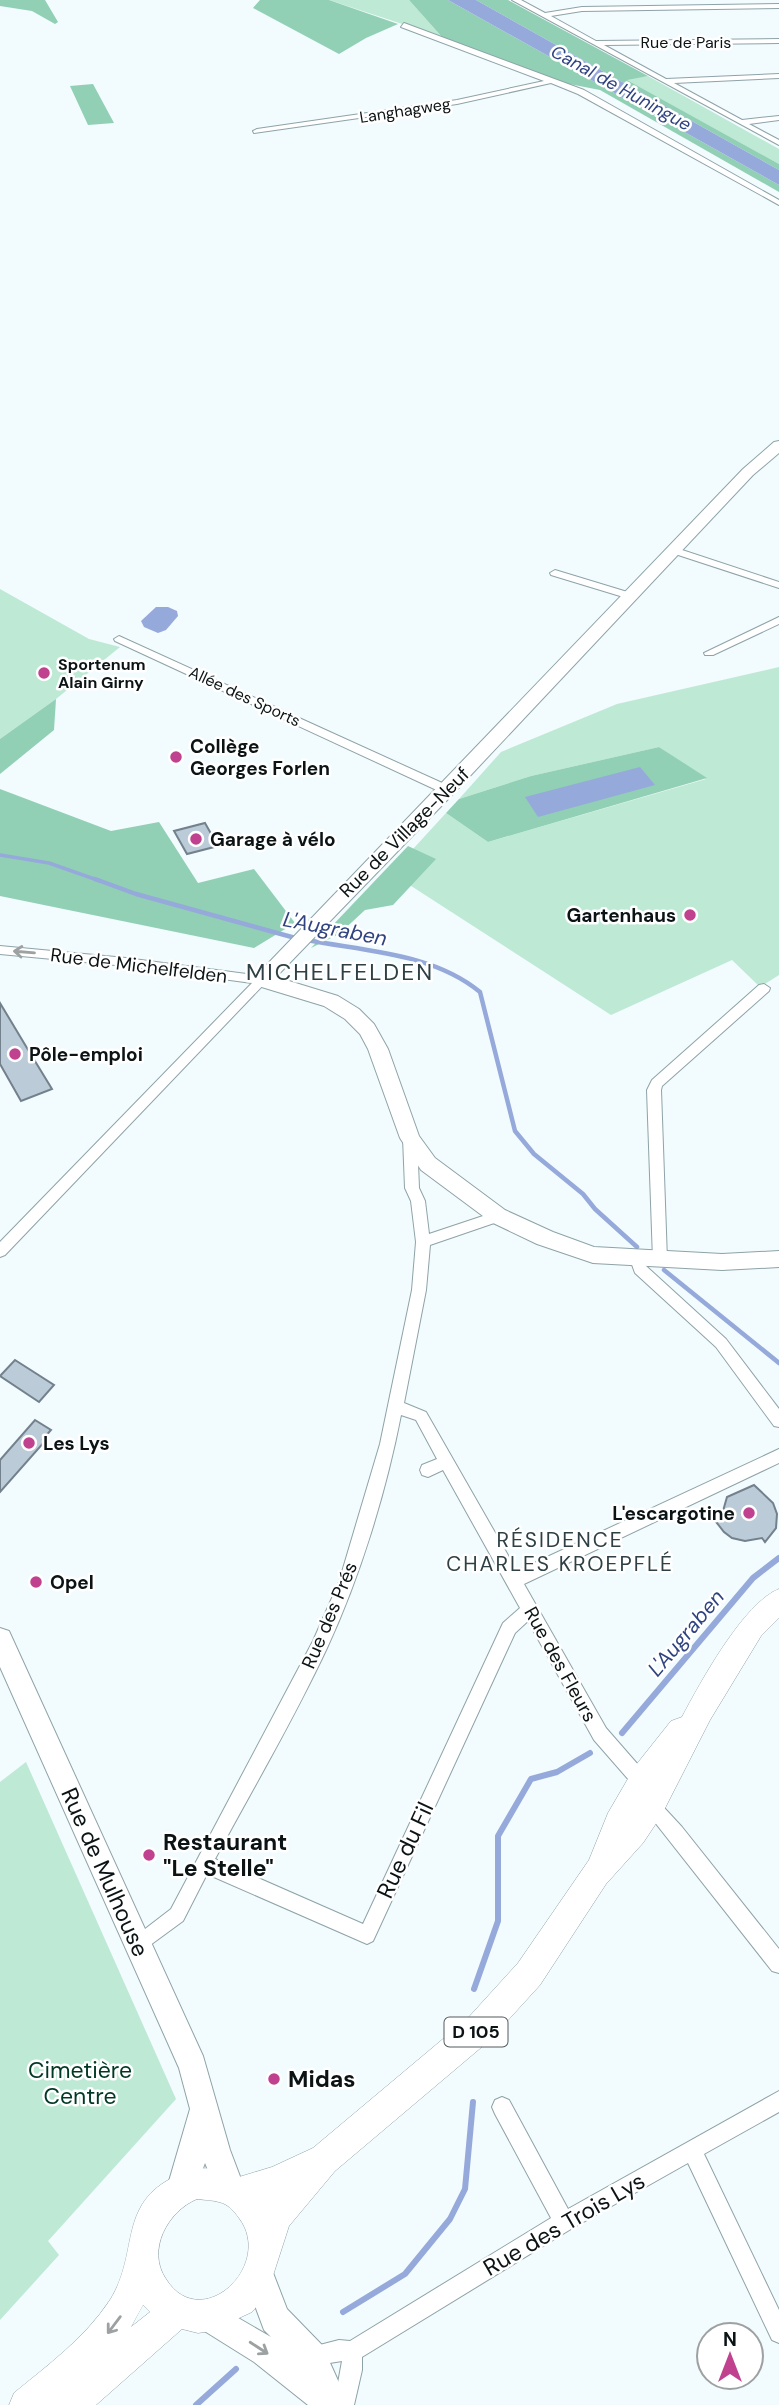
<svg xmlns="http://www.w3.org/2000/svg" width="779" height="2405" viewBox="0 0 779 2405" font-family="'DM Sans',sans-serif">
	<rect width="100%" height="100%" fill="#f2fbfd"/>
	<g fill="#bee9d5">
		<path d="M329,0H409L442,37Z"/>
		<path d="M648,76L779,149V164L625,79Z"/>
		<path d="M0,589L89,639L120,647L56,699L0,739Z"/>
		<path d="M779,667V975L760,987L732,960L611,1015L391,873L446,813L488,842L706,779L659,747L531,776L459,799L501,752L617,704Z"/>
		<path d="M26,1762L176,2099L48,2241L59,2255L0,2320V1782Z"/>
	</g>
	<g fill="#91d0b4">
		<path d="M0,0H45L58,22L55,24L32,11L0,6Z"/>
		<path d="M260,0H329L398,24L366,38L339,54L253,8Z"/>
		<path d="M409,0H448L779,185V192L600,90L559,82L442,37Z"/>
		<path d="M476,0H508L648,76L627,80L779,164V170Z"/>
		<path d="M93,84L114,123L88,125L70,86Z"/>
		<path d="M56,699L54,730L0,774V739Z"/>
		<path d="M659,747L707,778L488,842L446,813L459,799L531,776Z"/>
		<path d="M0,789L111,831L159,822L198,883L254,869L295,923L254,948L0,896Z"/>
		<path d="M408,846L436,859L393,905L365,910L339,934L311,948Z"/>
	</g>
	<g fill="#96a9db">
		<path d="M448,0H476L779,170V185Z"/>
		<path d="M156,607H168L177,611L178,616L166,630L158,633L144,627L141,621Z"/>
		<path d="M640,767L655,785L538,817L525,797Z"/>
	</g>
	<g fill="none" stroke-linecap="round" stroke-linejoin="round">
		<path stroke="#96a9db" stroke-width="3.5" d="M0,855L49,863L100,881"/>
		<g stroke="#96a9db" stroke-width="4.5">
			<path d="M95,879L136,894L299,939"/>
			<path d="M307,940C364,951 433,953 480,992L515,1131L534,1154L583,1194L595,1209L637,1247"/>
			<path d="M664,1270L779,1363"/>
		</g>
		<g stroke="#96a9db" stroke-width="6">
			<path d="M622,1733L753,1578L779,1558"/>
			<path d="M474,1989L498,1921V1836L531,1779L557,1772L590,1753"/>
			<path d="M343,2312L405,2274L450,2219L465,2189L473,2102"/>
			<path d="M196,2405L236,2369"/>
		</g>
	</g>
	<g fill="#bccbd8" stroke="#73818d" stroke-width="2">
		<path d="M205,823L218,846L187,854L174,831Z"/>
		<path d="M0,1003L27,1048L52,1089L21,1101L0,1064Z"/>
		<path d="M15,1360L54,1385L39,1402L0,1376Z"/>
		<path d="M35,1420L51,1430L43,1439L46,1440L0,1492V1460Z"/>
		<path d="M754,1485L773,1503L777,1514L776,1528L765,1542L762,1538L745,1541L732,1538L724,1532L713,1518H721L727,1497Z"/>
	</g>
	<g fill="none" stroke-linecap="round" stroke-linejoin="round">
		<g stroke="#8ea3a8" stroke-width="2">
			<g id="street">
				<path d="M512,0H521L545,13L582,7L779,4V8L582,11L551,16L596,41L779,39V43L604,45L666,79L779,74V78L674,83L742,120L779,116V120L749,124L779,140V145Z"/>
				<path d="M404,23L584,90L779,200V205L578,94L551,83L457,104L254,133L253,131L257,129L457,100L544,81L401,27Z"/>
				<path d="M673,547L779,582V588L669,552L668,550Z"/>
				<path d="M555,570L634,594L635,596L630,599L551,575L550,573Z"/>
				<path d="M779,617V624L713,655H705L704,653Z"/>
				<path d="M119,636L451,787L453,790L451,793H443L115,641L114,639Z"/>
				<path d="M0,946L126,958L262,976L268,980L5,1255L0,1257V1242L252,983L126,966L0,954Z"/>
				<path d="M764,984L770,988L769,991L662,1086L661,1090L667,1260L665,1264H655L653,1260L647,1090L652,1080L759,985Z"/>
				<path d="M410,1133L417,1138L419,1188L425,1201L429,1234L498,1211L503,1212L505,1216L503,1220L430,1245L426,1290L404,1403L426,1412L517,1571L779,1449V1463L524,1584L606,1728L647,1775L650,1781L647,1787L641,1789L635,1787L594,1740L528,1621L515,1633L373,1941L367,1944L207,1874L183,1921L138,1954L132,1951L129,1945L132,1939L171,1909L313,1641L339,1582L380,1444L412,1290L416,1242L411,1201L405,1188L403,1138ZM401,1415L416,1420L437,1459L422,1465L420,1470L422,1475L428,1477L443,1470L520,1608L503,1623L363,1924L215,1859C252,1790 294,1719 327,1648C360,1577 386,1492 401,1415Z"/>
				<path d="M637,1253L642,1255L646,1266L726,1339L779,1409V1427L774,1426L716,1347L635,1273L630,1259L632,1255Z"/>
				<path d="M651,1798L657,1800L682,1827L779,1949V1973L772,1971L642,1806L645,1800Z"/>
				<path d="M779,2091V2112L704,2154L779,2310V2343L772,2340L688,2163L571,2229L362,2357V2370L354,2405H334L342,2361L311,2366L304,2363L301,2356L304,2349L339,2340L350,2341L551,2218L495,2114L492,2107L495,2100L502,2097L509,2100L568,2209Z"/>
			</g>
		</g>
		<g stroke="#8ea3a8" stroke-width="2">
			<g id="secondary">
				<path d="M779,441V453L753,475L453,794L276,977L338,996L359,1009L374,1024L388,1049L419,1136L435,1158L505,1210L553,1232L594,1247L722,1254L779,1251V1267L722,1270L593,1263L537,1244L491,1222L421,1170L400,1138L368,1049L360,1034L345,1019L324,1006L255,985L252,980L743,469L774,442Z"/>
				<path d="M0,1628L9,1631L203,2056L230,2150L244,2187L239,2197L229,2202L219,2197L205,2163L192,2198L182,2203L172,2198L167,2188L190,2109L179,2068L0,1667Z"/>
				<path d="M259,2261L270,2265L287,2309L322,2345L349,2405H308L254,2362L198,2327L194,2316L198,2305L209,2301L271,2337L264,2330L244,2276L248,2265Z"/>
			</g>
		</g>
		<g stroke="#8ea3a8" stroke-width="1">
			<path id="primary" d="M779,1589V1618L761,1636L710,1720L661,1816L643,1843L606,1884L540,1985L490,2040L335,2171L289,2226L267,2294L252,2312L211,2331L198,2333L182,2329L96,2405H9L14,2393C48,2365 85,2338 110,2300C141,2251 115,2200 183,2173C201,2165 221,2168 239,2177L272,2167L313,2148L468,2018L518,1963L589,1860L608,1813L636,1765L671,1721L682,1717C700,1683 744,1602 779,1589ZM197,2199C204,2200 212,2200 219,2202C228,2204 234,2211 239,2218C275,2265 201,2335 166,2279C146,2250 168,2211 197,2199ZM143,2305L150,2312L131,2327Z"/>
		</g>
		<use href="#street" fill="#fff" fill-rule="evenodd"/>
		<use href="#secondary" fill="#fff" fill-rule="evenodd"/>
		<use href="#primary" fill="#fff" fill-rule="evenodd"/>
	</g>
	<defs><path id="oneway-shaft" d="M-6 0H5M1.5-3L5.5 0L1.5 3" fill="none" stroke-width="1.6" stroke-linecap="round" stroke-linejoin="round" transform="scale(1.75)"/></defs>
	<g stroke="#9da1a1">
		<use href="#oneway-shaft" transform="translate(24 952) rotate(-175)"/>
		<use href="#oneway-shaft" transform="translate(114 2325) rotate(127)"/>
		<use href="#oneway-shaft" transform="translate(259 2348) rotate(33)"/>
	</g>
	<g fill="#c0428f" stroke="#fff" stroke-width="2.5">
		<circle cx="44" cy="673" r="7"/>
		<circle cx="176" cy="757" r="7"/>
		<circle cx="196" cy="839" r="7"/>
		<circle cx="690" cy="915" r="7"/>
		<circle cx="15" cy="1054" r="7"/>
		<circle cx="29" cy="1443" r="7"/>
		<circle cx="749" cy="1513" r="7"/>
		<circle cx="36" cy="1582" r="7"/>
		<circle cx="149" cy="1855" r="7"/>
		<circle cx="274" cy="2079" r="7"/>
	</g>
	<g text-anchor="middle" stroke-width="5" stroke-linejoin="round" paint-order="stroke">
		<g font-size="16" fill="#0b1315" stroke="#fff">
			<text x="686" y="48">Rue de Paris</text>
			<text transform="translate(405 110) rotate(-9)" y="6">Langhagweg</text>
			<text transform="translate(245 696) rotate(25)" y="6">Allée des Sports</text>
		</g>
		<g font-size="16" font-weight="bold" fill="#0b1315" stroke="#fff" text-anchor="start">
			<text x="58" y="670">Sportenum<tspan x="58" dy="18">Alain Girny</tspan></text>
		</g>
		<g font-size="18" font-style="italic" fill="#304381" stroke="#fff">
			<text transform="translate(621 88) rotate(29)" y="6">Canal de Huningue</text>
		</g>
		<rect fill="#fff" stroke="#545a5b" stroke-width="2" x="444.5" y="2017.5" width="63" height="29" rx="5"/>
		<g font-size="18" font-weight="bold" fill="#0b1315">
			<text x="476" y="2038">D 105</text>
		</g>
		<g font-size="19" font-weight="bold" fill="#0b1315" stroke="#fff" text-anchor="start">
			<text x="190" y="753">Collège<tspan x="190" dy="22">Georges Forlen</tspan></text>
			<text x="210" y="846">Garage à vélo</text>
			<text x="676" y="922" text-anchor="end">Gartenhaus</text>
			<text x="29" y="1061">Pôle-emploi</text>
			<text x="43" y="1450">Les Lys</text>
			<text x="735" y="1520" text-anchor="end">L'escargotine</text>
			<text x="50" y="1589">Opel</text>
		</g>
		<g font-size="19" fill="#0b1315" stroke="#fff">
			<text transform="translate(404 832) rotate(-45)" y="7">Rue de Village-Neuf</text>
			<text transform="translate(139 965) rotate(7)" y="7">Rue de Michelfelden</text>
			<text transform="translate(329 1615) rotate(-67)" y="7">Rue des Prés</text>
			<text transform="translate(561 1664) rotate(61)" y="7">Rue des Fleurs</text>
		</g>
		<g font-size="21" font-style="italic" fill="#304381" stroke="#fff">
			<text transform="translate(335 929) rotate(11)" y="7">L'Augraben</text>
			<text transform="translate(686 1633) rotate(-50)" y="7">L'Augraben</text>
		</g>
		<g font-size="21" letter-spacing="2" fill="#2e4045" stroke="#fff">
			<text x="560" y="1547">RÉSIDENCE<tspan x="560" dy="24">CHARLES KROEPFLÉ</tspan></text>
		</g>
		<g font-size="23" letter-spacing="2" fill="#2e4045" stroke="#fff">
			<text x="340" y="980">MICHELFELDEN</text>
		</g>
		<g font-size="23" font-weight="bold" fill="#0b1315" stroke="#fff" text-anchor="start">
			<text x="163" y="1850">Restaurant<tspan x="163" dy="26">"Le Stelle"</tspan></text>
			<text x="288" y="2087">Midas</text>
		</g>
		<g font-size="23" fill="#0b1315" stroke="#fff">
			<text transform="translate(405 1850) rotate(-65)" y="8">Rue du Fil</text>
			<text transform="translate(105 1872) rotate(66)" y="8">Rue de Mulhouse</text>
			<text transform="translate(564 2224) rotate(-30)" y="8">Rue des Trois Lys</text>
		</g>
		<g font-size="23" fill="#003826" stroke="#fff">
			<text x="80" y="2078">Cimetière<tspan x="80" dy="26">Centre</tspan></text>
		</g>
	</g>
	<g transform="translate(730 2356)"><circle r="33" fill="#ffffff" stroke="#9da1a1" stroke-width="2"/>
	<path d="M0-5L12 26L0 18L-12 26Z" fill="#c0428f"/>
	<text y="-10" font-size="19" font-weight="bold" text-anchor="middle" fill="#0b1315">N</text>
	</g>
</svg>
